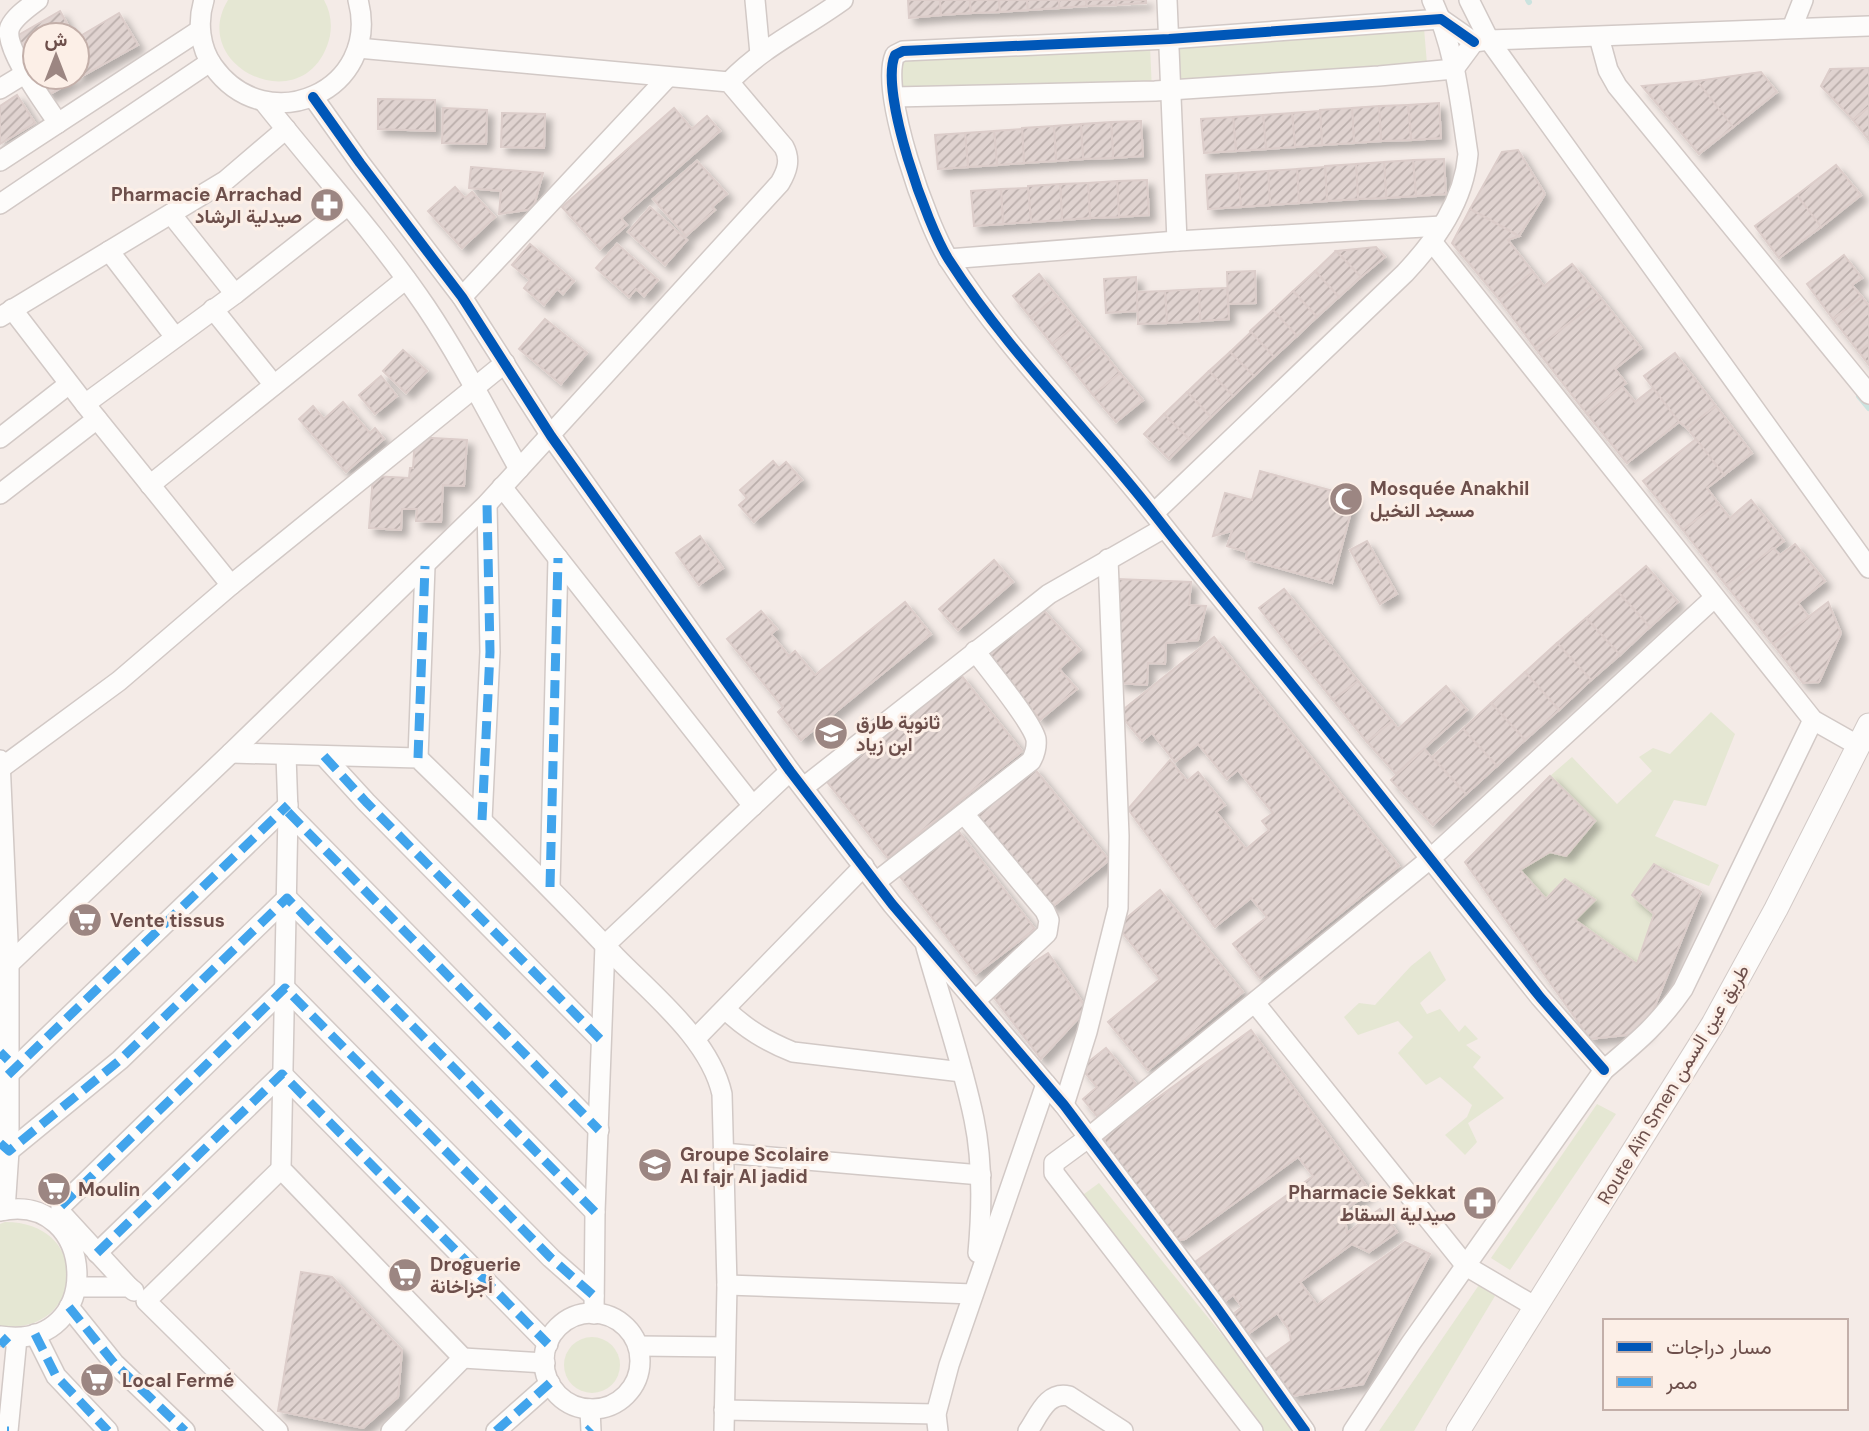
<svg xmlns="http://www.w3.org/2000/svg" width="1869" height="1431" viewBox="0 0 1869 1431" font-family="'DM Sans',Vazirmatn,sans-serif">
	<defs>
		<pattern id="building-hatch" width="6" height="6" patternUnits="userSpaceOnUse" patternTransform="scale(1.75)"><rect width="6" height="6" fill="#e0d3d0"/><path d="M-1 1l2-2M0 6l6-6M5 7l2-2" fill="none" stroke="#baaeab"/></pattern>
		<filter id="shadow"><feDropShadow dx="6" dy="6" stdDeviation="3.5" flood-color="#0004"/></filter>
	</defs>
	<rect width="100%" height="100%" fill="#f4ebe7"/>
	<g fill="#e5e7d3">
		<path d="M228,0H324C332,14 333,31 327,46C299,120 188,65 228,0Z"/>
		<path d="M1424,28L1427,64L1181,90L1179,42Z"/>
		<path d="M1150,46L1152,91L899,92L898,58Z"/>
		<path d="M1711,712L1735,734L1706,806L1674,800L1655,836L1719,865L1709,886L1653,865L1633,895L1654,914L1637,964L1575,920L1594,900L1565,879L1546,899L1520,870L1550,852L1566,856L1595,821L1550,776L1572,757L1617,804L1652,771L1639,757L1653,748L1670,754Z"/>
		<path d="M1430,951L1446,980L1420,1003L1427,1014L1440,1009L1459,1032L1465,1025L1478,1039L1466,1045L1481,1057L1473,1067L1504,1098L1468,1123L1477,1142L1465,1155L1445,1135L1467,1117L1472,1105L1440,1077L1426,1085L1398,1053L1413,1037L1398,1021L1358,1035L1344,1017L1359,1003L1375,1005L1411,966Z"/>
		<path d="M1597,1104L1616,1114L1510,1270L1491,1258Z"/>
		<path d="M1099,1183L1296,1426L1290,1431H1261L1080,1197Z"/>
		<path d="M5,1222C94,1222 84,1337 0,1326V1224Z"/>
		<path d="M1479,1285L1495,1296L1414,1431H1379Z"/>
		<circle cx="592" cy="1365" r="28"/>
	</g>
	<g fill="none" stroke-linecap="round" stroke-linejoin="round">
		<g stroke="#cbe3df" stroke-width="6">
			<path d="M1528,0L1529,2"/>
			<path d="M1859,396L1869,408"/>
		</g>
	</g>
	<g fill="url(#building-hatch)" stroke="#dccdca" stroke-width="2" filter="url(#shadow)">
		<path d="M908,0H940L941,15L909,18Z"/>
		<path d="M940,0H970L971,13L941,15Z"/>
		<path d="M970,0H999L1000,12L971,13Z"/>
		<path d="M999,0H1027L1028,10L1000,12Z"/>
		<path d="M1027,0H1059V8L1028,10Z"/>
		<path d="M1059,0H1086L1087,6L1059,8Z"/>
		<path d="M1086,0H1116V5L1087,6Z"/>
		<path d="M1116,0H1146V3L1116,5Z"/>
		<path d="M60,11L73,34L35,35V56L28,60L15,37Z"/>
		<path d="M119,13L138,45L48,95L39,77H77V38Z"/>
		<path d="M1869,68V107L1853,120L1821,86L1830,69Z"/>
		<path d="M1761,72L1777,92L1733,127L1697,81Z"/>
		<path d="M1697,81L1733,127L1699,154L1642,86Z"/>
		<path d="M17,95L35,123L0,144V106Z"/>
		<path d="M378,99L435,100V131L378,129Z"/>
		<path d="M1439,103L1441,138L1411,140L1408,105Z"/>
		<path d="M1408,105L1411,140L1381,141L1379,106Z"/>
		<path d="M1379,106L1381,141L1354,143L1352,108Z"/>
		<path d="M1869,107V140L1853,120Z"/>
		<path d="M443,108L487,110L486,144L442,143Z"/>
		<path d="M674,108L692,129L707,116L720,131L621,218L627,225L600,249L562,207Z"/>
		<path d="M1352,108L1354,143L1322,145L1320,110Z"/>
		<path d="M1320,111L1322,145L1295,147L1292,113Z"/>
		<path d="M502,113L545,114L544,148L501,147Z"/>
		<path d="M1292,113L1295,147L1266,149L1263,115Z"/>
		<path d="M1263,115L1266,149L1236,151L1233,117Z"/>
		<path d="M1233,117L1236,151L1204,153L1201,119Z"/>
		<path d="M1141,121L1143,156L1113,158L1111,122Z"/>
		<path d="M1111,122L1113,158L1083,159L1081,124Z"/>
		<path d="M1081,124L1083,159L1056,161L1054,126Z"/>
		<path d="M1054,126L1056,161L1024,163L1022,128Z"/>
		<path d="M1022,129L1024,163L997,165L994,131Z"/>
		<path d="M994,131L997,165L968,167L965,133Z"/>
		<path d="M965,133L968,167L938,169L935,135Z"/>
		<path d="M1518,150L1545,194L1519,236L1470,209L1502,152Z"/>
		<path d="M1444,159L1446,194L1416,196L1413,160Z"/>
		<path d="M1413,160L1416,196L1386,198L1384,162Z"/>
		<path d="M697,161L727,194L712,207L715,210L686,236L653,199Z"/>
		<path d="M1384,162L1386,198L1358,199L1356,164Z"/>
		<path d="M1356,164L1358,199L1327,201L1325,166Z"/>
		<path d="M1836,165L1861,195L1821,227L1797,195Z"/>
		<path d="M471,167L543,173L533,209L499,214L501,191L469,188Z"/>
		<path d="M1325,167L1327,201L1299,203L1297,169Z"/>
		<path d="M1297,169L1299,203L1270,205L1268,171Z"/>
		<path d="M1268,171L1270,205L1241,207L1238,173Z"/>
		<path d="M1238,173L1241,207L1208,209L1206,175Z"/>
		<path d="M1147,180L1149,215L1119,217L1117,181Z"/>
		<path d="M1117,181L1119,217L1090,218L1088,183Z"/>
		<path d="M1088,183L1090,218L1062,220L1060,184Z"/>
		<path d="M1060,184L1062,220L1031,222L1028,186Z"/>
		<path d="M455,187L465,198L472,192L495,217L462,248L428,211Z"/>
		<path d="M1028,188L1031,222L1003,224L1001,189Z"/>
		<path d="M1001,189L1003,224L974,226L971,191Z"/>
		<path d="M1797,195L1821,227L1779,258L1755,226Z"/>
		<path d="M650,207L687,240L665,265L628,232Z"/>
		<path d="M1470,209L1519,236L1508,240L1533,272L1499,299L1452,243Z"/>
		<path d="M530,244L574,281L563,294L557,289L544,305L524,288L530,280L512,265Z"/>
		<path d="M617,244L658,280L644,296L636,289L629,297L596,268Z"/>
		<path d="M1376,247L1385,257L1361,277L1336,251Z"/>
		<path d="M1336,251L1361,277L1339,297L1315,271Z"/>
		<path d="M1844,255L1862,278L1852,285L1862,297L1833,319L1807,284Z"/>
		<path d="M1572,264L1601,298L1536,349L1499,299L1533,272L1544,286Z"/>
		<path d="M1255,271L1256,303L1228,304L1227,272Z"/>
		<path d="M1315,271L1339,297L1317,317L1293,291Z"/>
		<path d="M1039,274L1057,296L1031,318L1013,296Z"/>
		<path d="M1136,277L1138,311L1106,313L1104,279Z"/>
		<path d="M1227,288L1229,319L1200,321L1199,289Z"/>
		<path d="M1199,289L1200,321L1167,323L1165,291Z"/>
		<path d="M1165,291L1167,323L1138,324L1137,292Z"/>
		<path d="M1293,291L1317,317L1297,336L1273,310Z"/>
		<path d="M1057,296L1079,323L1052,344L1031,318Z"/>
		<path d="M1862,297L1869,306V344L1859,352L1833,319Z"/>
		<path d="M1601,298L1641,348L1615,369L1626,383L1587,414L1536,349Z"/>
		<path d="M1273,310L1297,336L1274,357L1250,331Z"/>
		<path d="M545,319L587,353L561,384L519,349Z"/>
		<path d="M1079,323L1099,347L1072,369L1052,344Z"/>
		<path d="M1251,332L1274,357L1254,376L1230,352Z"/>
		<path d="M1869,344V365L1859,352Z"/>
		<path d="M1099,347L1120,373L1093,395L1072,369Z"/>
		<path d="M403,350L427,371L406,393L383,371Z"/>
		<path d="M1230,352L1254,376L1233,396L1209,371Z"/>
		<path d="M1675,353L1716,406L1687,428L1679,422L1644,376Z"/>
		<path d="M1209,371L1233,396L1211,417L1187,392Z"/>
		<path d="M1120,373L1143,400L1116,422L1093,395Z"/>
		<path d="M381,376L397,396L375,414L359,395Z"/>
		<path d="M1622,386L1635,402L1653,388L1679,422L1627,463L1587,414Z"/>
		<path d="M1187,392L1211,417L1189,439L1164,414Z"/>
		<path d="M343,402L370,433L375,428L384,439L346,472L299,419L313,406L324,419Z"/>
		<path d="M1716,406L1752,453L1724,475L1687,428Z"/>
		<path d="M1164,414L1189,439L1169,459L1144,434Z"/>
		<path d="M415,437L467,440L464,486L443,485L441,522L416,521L417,509H402L401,530L369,528L373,476L409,478L410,468H413Z"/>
		<path d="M1696,439L1724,475L1707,488L1718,503L1683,530L1643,481Z"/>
		<path d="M773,461L779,468L786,462L802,480L754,522L739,505L747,498L740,490Z"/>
		<path d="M1260,471L1355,497L1332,583L1246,559L1247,552L1227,546L1232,531L1213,536L1225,493L1252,500Z"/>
		<path d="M1751,500L1784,541L1726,585L1683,530L1718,503L1730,518Z"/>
		<path d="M700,536L723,568L699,585L676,553Z"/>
		<path d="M1367,541L1397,594L1380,604L1350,550Z"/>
		<path d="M1795,544L1825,581L1798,603L1809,617L1773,644L1726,585L1773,548L1780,555Z"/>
		<path d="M994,560L1013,582L958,630L939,609Z"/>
		<path d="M1646,566L1678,602L1650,627L1617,591Z"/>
		<path d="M1117,579L1191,582L1189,605L1206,606L1198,640L1166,643L1165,664L1148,663L1147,685L1119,683Z"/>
		<path d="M1284,589L1324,638L1299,658L1259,608Z"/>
		<path d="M1617,591L1650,627L1620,655L1586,618Z"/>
		<path d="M905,602L931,634L801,740L778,712L783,707L727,639L761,611L777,629L771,634L789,656L795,651L815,675Z"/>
		<path d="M1828,602L1841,633L1819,682L1803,683L1773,644Z"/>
		<path d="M1037,603L1080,650L1059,669L1077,689L1040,720L989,653Z"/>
		<path d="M1586,618L1620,655L1591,680L1557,643Z"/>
		<path d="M1214,637L1399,866L1260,978L1233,944L1267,917L1251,898L1215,927L1128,809L1170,760L1187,781L1198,772L1225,805L1216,812L1246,849L1269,830L1262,821L1273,813L1238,770L1227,779L1198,744L1175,762L1152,733L1142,741L1119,713Z"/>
		<path d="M1324,638L1358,681L1333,700L1299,658Z"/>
		<path d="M1557,643L1591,680L1559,710L1525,672Z"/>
		<path d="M1525,672L1559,710L1525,740L1491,703Z"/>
		<path d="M961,675L1022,751L888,858L827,782Z"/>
		<path d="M1358,681L1392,721L1367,742L1333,700Z"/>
		<path d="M1446,686L1467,710L1396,774L1367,742L1392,721L1398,729Z"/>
		<path d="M1491,703L1525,740L1497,766L1463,729Z"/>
		<path d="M1463,729L1497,766L1466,794L1432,757Z"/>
		<path d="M1424,749L1466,794L1433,825L1391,780Z"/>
		<path d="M1033,767L1109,860L1052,907L975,813Z"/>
		<path d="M1550,776L1595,821L1566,856L1550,852L1520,870L1546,899L1565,879L1595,900L1575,920L1637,964L1654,914L1632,895L1654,864L1701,892L1644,1033L1590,1039L1465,862Z"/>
		<path d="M956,828L1035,929L976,974L898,874Z"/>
		<path d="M1160,890L1243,992L1148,1070L1108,1022L1160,979L1117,926Z"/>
		<path d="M1048,953L1087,1009L1041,1059L989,991Z"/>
		<path d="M1251,1030L1367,1187L1368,1193L1344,1211L1347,1233L1380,1209L1397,1232L1369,1252L1352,1244L1300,1282L1317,1305L1405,1242L1430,1254L1363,1384L1293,1396L1266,1359L1291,1341L1289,1330L1277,1313L1248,1334L1233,1314L1242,1307L1233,1295L1224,1302L1195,1262L1313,1176L1298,1157L1185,1239L1175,1241L1106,1147L1104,1137Z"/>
		<path d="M1106,1048L1136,1084L1097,1116L1083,1099L1097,1087L1081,1068Z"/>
		<path d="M301,1272L332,1277L402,1350L398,1397L363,1428L278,1411Z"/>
	</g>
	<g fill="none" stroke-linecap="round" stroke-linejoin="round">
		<g stroke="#d2c9c6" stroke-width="22">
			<g id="minor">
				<path d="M38,0C29,7 15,16 10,27C2,46 46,105 58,123"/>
				<path d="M204,0C197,22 200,48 213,66C267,142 382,90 358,0"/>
				<path d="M755,0L760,54"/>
				<path d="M1167,0L1177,241"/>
				<path d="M1469,0L1489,40L1869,568"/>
				<path d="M1792,28L1803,0"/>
				<path d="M1599,37L1608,70L1617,86L1869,394"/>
				<path d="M1474,42L1441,19L1169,39L903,51L895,55C879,91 927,226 949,260C1008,352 1087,428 1154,514C1203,577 1254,638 1304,700C1384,799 1461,898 1540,997L1604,1070"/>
				<path d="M729,82C764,46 803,29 843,0"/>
				<path d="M0,89L26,73"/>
				<path d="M313,97L360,163L462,297L551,436L790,771L892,904L1064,1105L1214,1304L1305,1431"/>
				<path d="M894,97L1155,91L1379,76L1454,69L1474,42L1489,40L1869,26"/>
				<path d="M264,102C318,170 377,235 426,307C461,359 489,415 519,469"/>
				<path d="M0,161L200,30"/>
				<path d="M0,204L210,62"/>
				<path d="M171,214L235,294"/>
				<path d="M1433,243L1813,720L1859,746"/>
				<path d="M109,251L175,337"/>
				<path d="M948,259L1177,241L1442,226"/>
				<path d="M462,297L667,78"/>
				<path d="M12,309L85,404L231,585"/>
				<path d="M213,309L274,385"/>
				<path d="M0,317L225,181L286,129"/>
				<path d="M85,404L235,294L347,206"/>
				<path d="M0,438L69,384"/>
				<path d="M150,485L406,279"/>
				<path d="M502,487L753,806"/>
				<path d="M0,494L97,419"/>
				<path d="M1154,513L1405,273C1436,240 1464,201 1468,154C1460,102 1455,47 1432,0"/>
				<path d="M231,753L418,758C485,823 552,889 616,957C653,995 710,1040 722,1094L727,1285L724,1431"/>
				<path d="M286,755L288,812L281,1169L463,1358L391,1431"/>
				<path d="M324,756L366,802L600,1039"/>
				<path d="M418,758L425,566"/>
				<path d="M0,760L9,964V1151L5,1210"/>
				<path d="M1,768L119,681L231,585L505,363"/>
				<path d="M804,787L1049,594L1164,528"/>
				<path d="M288,812L599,1130"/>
				<path d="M964,814L1045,911L1049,920L1047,933L975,1001"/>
				<path d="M482,820L490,652L487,504"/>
				<path d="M876,882L1031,761C1035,754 1037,748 1036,739C1031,720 989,670 975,651"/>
				<path d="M550,887L558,558"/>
				<path d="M926,947C942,1004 962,1061 974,1119C983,1162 982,1209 978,1253"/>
				<path d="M0,956L9,964L231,753L487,504L780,183C787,171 791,160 784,147L729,82L358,48"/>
				<path d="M1255,1003L1466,1266L1536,1307"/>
				<path d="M725,1009C746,1029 766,1041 793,1052L962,1072"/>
				<path d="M695,1039L864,866"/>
				<path d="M8,1075L288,805"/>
				<path d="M1064,1105L1087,1032L1118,908L1119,836L1108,559"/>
				<path d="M0,1143L9,1151L120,1060L287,898L595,1212"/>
				<path d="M723,1153L981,1175"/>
				<path d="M0,1211C97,1189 108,1353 0,1336"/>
				<path d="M97,1253L282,1074L548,1344"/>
				<path d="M727,1285L973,1294"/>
				<path d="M77,1287H129L134,1291"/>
				<path d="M129,1287L61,1213V1206L285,988L551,1258L594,1296"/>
				<path d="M69,1307L114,1363L185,1431"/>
				<circle cx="592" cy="1361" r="48"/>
				<path d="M594,1314L595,1212L605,945L790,771"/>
				<path d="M35,1334L56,1376L108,1431"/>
				<path d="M638,1346L725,1347"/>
				<path d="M463,1358L545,1363"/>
				<path d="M590,1409L591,1431"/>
				<path d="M724,1410L936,1414"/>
				<path d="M8,1431L17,1338"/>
				<path d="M278,1431L146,1301L281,1169"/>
				<path d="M496,1431L550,1383"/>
				<path d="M938,1431L936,1414L949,1365L1046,1084"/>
				<path d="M1028,1431C1039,1415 1047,1391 1069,1396L1123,1431"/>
				<path d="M1253,1431L1054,1173V1163L1088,1138L1430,859L1714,598"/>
				<path d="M1353,1431L1411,1343L1604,1070C1637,1042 1658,1025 1683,989L1813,720"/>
			</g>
		</g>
		<g stroke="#d2c9c6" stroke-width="25">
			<path id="tertiary" d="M1458,1431L1713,1024L1776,909L1869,725"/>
		</g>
		<use href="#minor" stroke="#fdfcfb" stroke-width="19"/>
		<use href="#tertiary" stroke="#fdfcfb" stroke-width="23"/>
		<g stroke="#41a4ec" stroke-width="9" stroke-dasharray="18 9" stroke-linecap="butt">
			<path d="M324,756L366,802L600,1039"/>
			<path d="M418,758L425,566"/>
			<path d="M288,812L599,1130"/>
			<path d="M482,820L490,652L487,504"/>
			<path d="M550,887L558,558"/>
			<path d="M0,1052L8,1060"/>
			<path d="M8,1075L288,805"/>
			<path d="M0,1143L9,1151L120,1060L287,898L595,1212"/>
			<path d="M61,1206L285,988L551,1258L594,1296"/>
			<path d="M97,1253L282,1074L548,1344"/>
			<path d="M69,1307L114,1363L185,1431"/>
			<path d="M35,1334L56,1376L108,1431"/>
			<path d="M0,1345L8,1337"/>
			<path d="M7,1431H9"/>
			<path d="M496,1431L550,1383"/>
			<path d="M588,1431L591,1428"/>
		</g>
		<g stroke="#fcefe7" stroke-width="15">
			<g id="cycleway">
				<path d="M1474,42L1441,19L1169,39L903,51L895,55C879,91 927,226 949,260C1008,352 1087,428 1154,514C1203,577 1254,638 1304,700C1384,799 1461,898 1540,997L1604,1070"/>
				<path d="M313,97L360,163L462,297L551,436L790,771L892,904L1064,1105L1214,1304L1305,1431"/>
			</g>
		</g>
		<use href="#cycleway" stroke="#0057b8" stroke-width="10"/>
	</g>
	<defs>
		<g id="pharmacy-disc" transform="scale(1.75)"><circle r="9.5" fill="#9c8682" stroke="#fcefe7"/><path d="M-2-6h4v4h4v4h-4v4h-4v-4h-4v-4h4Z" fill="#fff"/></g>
		<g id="mosque-disc" transform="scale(1.75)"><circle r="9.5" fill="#9c8682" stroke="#fcefe7"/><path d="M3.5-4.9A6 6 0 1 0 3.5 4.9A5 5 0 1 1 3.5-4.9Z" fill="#fff"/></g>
		<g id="school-disc" transform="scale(1.75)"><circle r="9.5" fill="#9c8682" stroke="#fcefe7"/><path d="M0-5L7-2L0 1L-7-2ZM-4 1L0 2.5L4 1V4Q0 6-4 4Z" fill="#fff"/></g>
		<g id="supermarket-disc" transform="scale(1.75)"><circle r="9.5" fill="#9c8682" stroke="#fcefe7"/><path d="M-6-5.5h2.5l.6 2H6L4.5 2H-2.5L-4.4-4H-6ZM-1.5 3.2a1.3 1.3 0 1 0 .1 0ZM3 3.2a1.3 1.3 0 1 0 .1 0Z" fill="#fff"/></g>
	</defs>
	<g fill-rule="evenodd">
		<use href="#pharmacy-disc" x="327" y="205"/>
		<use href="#mosque-disc" x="1346" y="499"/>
		<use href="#school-disc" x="831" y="733"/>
		<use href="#supermarket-disc" x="85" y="920"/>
		<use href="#school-disc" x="655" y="1165"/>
		<use href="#supermarket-disc" x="54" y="1189"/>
		<use href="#pharmacy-disc" x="1480" y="1203"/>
		<use href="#supermarket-disc" x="405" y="1275"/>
		<use href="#supermarket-disc" x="97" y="1380"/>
	</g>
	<g text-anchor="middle" stroke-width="6" stroke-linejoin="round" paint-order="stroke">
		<g font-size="19" font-weight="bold" fill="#6d4f4b" stroke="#fcefe7" text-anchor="start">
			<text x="302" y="201" text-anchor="end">Pharmacie Arrachad<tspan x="302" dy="22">صيدلية الرشاد</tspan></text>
			<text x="1370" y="495">Mosquée Anakhil<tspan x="1370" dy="22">مسجد النخيل</tspan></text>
			<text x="856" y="729">ثانوية طارق<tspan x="856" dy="22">ابن زياد</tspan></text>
			<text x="110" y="927">Vente tissus</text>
			<text x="680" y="1161">Groupe Scolaire<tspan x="680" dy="22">Al fajr Al jadid</tspan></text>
			<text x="78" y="1196">Moulin</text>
			<text x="1456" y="1199" text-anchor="end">Pharmacie Sekkat<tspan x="1456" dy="22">صيدلية السقاط</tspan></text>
			<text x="430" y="1271">Droguerie<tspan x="430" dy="22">أجزاخانة</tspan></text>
			<text x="122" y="1387">Local Fermé</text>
		</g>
		<g font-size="19" fill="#6d4f4b" stroke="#fcefe7">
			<text transform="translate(1673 1084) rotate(-59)" y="7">Route Aïn Smen طريق عين السمن</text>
		</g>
	</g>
	<rect x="1603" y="1319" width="245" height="91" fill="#fcefe7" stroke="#c3afa9" stroke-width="2"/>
	<rect x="1617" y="1342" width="35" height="10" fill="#0057b8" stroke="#c3afa9" stroke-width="2"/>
	<text x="1666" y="1354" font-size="21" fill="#6d4f4b">مسار دراجات</text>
	<rect x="1617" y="1377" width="35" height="10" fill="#41a4ec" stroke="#c3afa9" stroke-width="2"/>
	<text x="1666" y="1389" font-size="21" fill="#6d4f4b">ممر</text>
	<g transform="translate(56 56)"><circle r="33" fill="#fcefe7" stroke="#c3afa9" stroke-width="2"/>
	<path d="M0-5L12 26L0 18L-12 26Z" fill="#9c8682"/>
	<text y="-10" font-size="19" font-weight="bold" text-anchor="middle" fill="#6d4f4b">ش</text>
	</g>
</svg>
